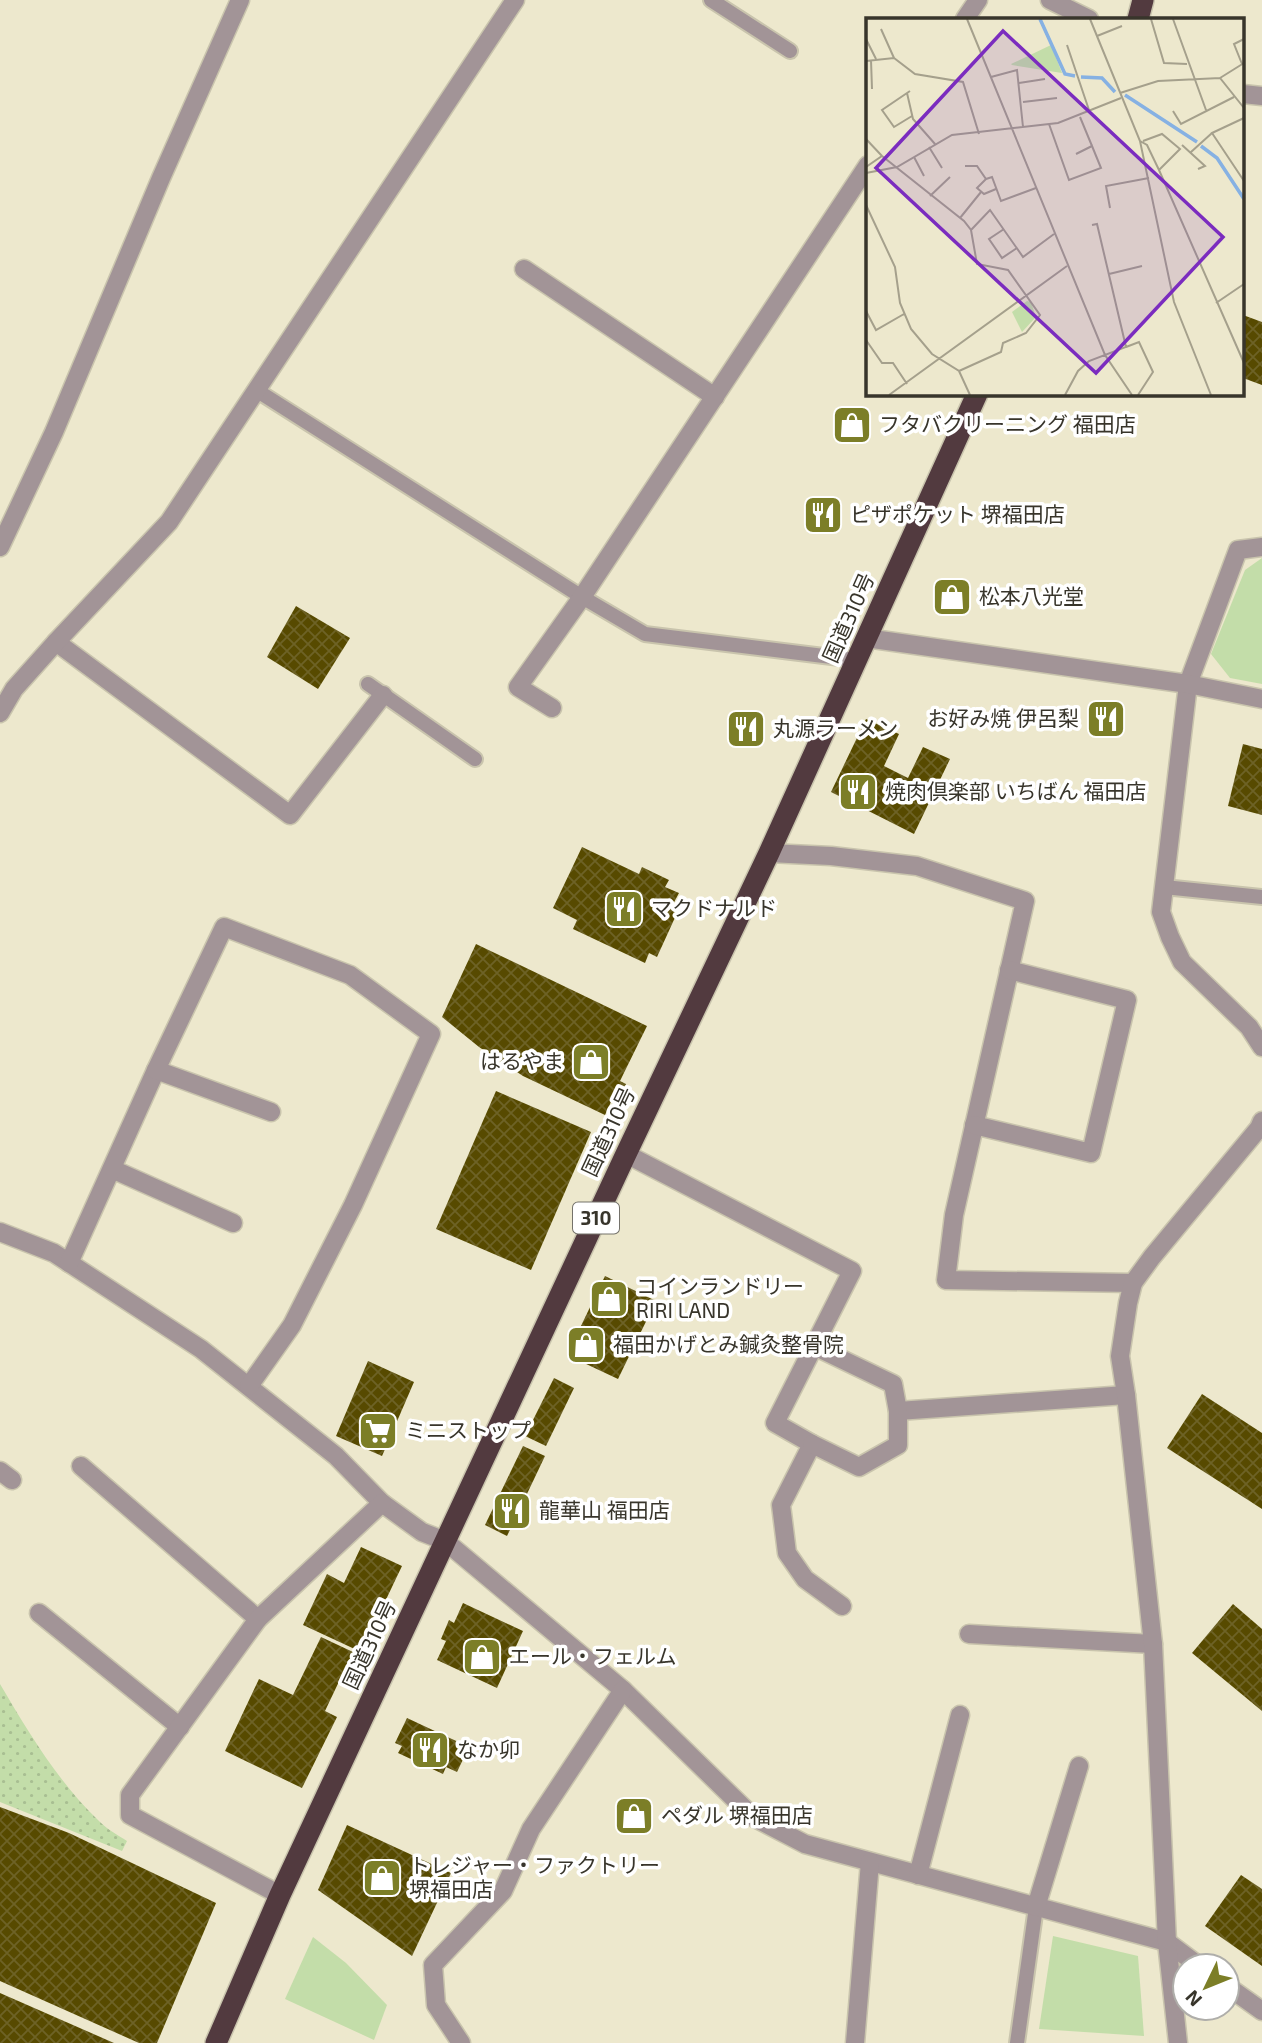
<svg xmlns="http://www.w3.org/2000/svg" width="1262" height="2043" viewBox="0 0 1262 2043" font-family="'Exo 2','Noto Sans JP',sans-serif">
	<defs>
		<pattern id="grass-dots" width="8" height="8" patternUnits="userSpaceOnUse" patternTransform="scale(1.75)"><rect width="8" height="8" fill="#c3dda9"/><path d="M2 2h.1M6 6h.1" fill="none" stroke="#a8be92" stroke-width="1.8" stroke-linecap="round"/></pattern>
		<pattern id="building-cross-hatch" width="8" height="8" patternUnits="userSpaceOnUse" patternTransform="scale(1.75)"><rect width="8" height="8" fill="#574a00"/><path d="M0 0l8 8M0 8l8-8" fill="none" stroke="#6d6226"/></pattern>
	</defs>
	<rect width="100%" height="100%" fill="#ede8cd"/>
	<path fill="url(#grass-dots)" d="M0,1684C29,1733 58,1782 100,1822C108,1830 118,1835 127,1841L122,1851L0,1802Z"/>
	<g fill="#c3dda9">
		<path d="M1262,558V684L1230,678L1211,654L1245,570Z"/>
		<path d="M1053,1936L1138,1956L1144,2036L1039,2029Z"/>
		<path d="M313,1937L346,1963L387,2005L374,2040L285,1999Z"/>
	</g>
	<g fill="url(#building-cross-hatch)">
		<path d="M1243,315L1262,322V385L1243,378Z"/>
		<path d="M296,606L350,638L318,689L267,657Z"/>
		<path d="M866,719L899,734L884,766L908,778L923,747L950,759L914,834L831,792Z"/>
		<path d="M1243,744L1262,749V815L1228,806Z"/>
		<path d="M582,847L639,874L642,867L669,880L665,887L679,893L671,908L678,911L657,957L649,953L645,963L573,929L577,920L553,908Z"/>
		<path d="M476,944L647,1026L620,1081L626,1084L622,1094L616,1091L605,1115L523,1076L479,1047L442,1017Z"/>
		<path d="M496,1091L591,1132L531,1270L436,1229Z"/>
		<path d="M605,1276L656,1301L618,1379L567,1355Z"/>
		<path d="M368,1361L414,1382L382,1456L336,1436Z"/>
		<path d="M554,1378L574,1388L546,1446L525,1436Z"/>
		<path d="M1202,1394L1262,1433V1509L1167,1448Z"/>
		<path d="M523,1446L545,1456L507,1536L485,1525Z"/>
		<path d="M361,1547L402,1566L361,1652L303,1625L327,1574L344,1583Z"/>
		<path d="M463,1603L523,1631L497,1688L437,1660L446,1641L441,1639L449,1620L454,1623Z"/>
		<path d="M1233,1604L1262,1629V1711L1192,1653Z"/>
		<path d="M321,1637L353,1652L325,1711L337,1717L302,1788L225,1751L259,1679L293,1695Z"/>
		<path d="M407,1718L469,1747L457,1772L446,1767L443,1774L398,1753L402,1746L395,1743Z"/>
		<path d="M0,1807L69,1833L216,1903L157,2043H139L0,1981Z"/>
		<path d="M347,1825L451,1873L412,1956L318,1890Z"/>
		<path d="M1241,1875L1262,1889V1966L1205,1926Z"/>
		<path d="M0,1993L114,2043H0Z"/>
	</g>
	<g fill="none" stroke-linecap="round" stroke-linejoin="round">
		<g stroke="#c9c4ad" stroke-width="18">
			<g id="lane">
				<path d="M711,0L790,51"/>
				<path d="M256,390L582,597L645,634L856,660"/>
				<path d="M368,684L475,759"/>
				<path d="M1164,887L1262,897"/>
				<path d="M1017,2043L1036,1907"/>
			</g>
		</g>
		<g stroke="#c9c4ad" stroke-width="21">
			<g id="street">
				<path d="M1050,0L1089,19"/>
				<path d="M965,19L978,0"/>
				<path d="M1243,94L1262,96"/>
				<path d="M524,269L715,397"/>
				<path d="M0,547L54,432L161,178L240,0"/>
				<path d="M1262,547L1238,550L1188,684L1161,912L1170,937L1182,962L1249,1027L1262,1047"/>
				<path d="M866,638L1188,684L1262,699"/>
				<path d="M56,642L290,815L383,695"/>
				<path d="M552,708L518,687L582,597L868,165"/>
				<path d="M0,713L14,689L56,642L169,522L515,0"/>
				<path d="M769,853L831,856L917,866L1025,901L954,1215L946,1280L1133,1283"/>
				<path d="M974,1125L1091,1153L1127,1000L1009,970"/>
				<path d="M626,1154L852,1271L775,1423L812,1444L781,1505L787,1553L805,1579L842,1606"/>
				<path d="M112,1169L233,1223"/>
				<path d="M0,1232L54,1253L201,1349L336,1456L382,1503L422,1532L445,1541L623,1690L753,1817L805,1844L1167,1942L1199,1966"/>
				<path d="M69,1263L156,1070"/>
				<path d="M249,1386L292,1325L353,1205L431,1034L350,975L224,927L156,1070L271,1112"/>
				<path d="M898,1411L1126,1395"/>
				<path d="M812,1444L859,1467L898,1445V1411L893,1384L814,1346"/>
				<path d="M81,1466L258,1619"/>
				<path d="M0,1471L12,1480"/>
				<path d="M39,1613L180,1727"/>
				<path d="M969,1634L1153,1644"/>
				<path d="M918,1875L960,1715"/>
				<path d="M280,1895L130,1815V1795L258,1619L382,1503"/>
				<path d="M1036,1907L1079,1766"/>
				<path d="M1227,1986L1262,2011"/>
				<path d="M461,2043L436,2005L433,1965L503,1891L531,1829L623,1690"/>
				<path d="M855,2043L870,1862"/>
				<path d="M1178,2043L1167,1942L1153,1644L1126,1395L1120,1356L1128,1303L1133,1283L1152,1257L1259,1128L1262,1121"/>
			</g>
		</g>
		<g stroke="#c9c4ad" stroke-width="24">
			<g id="highway">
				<path d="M1138,19L1143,0"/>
				<path d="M216,2043L280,1895L626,1154L769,853L977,394"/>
			</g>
		</g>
		<use href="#lane" stroke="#a29497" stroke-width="14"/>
		<use href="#street" stroke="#a29497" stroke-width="18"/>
		<use href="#highway" stroke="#523a3f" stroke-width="21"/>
	</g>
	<defs>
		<g id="shop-square" transform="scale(2.0125)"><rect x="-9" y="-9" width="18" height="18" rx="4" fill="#7c7e27" stroke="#fff"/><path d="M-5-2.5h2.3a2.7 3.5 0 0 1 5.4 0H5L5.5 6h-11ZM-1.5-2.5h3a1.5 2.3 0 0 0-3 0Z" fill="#fff"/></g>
		<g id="restaurant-square" transform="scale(2.0125)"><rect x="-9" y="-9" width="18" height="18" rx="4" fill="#7c7e27" stroke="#fff"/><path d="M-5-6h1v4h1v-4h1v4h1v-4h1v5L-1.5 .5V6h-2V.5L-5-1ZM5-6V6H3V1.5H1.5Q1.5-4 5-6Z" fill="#fff"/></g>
		<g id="supermarket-square" transform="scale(2.0125)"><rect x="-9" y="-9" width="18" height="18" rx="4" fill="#7c7e27" stroke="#fff"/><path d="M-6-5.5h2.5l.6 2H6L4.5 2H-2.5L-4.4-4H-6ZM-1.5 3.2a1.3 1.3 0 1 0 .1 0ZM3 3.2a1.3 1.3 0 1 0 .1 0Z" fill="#fff"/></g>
	</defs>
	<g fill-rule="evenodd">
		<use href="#shop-square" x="852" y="425"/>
		<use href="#restaurant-square" x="823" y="515"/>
		<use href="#shop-square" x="952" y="597"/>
		<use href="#restaurant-square" x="1106" y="719"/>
		<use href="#restaurant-square" x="746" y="729"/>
		<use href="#restaurant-square" x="858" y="792"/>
		<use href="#restaurant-square" x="624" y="909"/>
		<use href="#shop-square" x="591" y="1062"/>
		<use href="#shop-square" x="609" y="1299"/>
		<use href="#shop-square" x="586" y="1345"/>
		<use href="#supermarket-square" x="378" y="1431"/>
		<use href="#restaurant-square" x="512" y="1511"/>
		<use href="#shop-square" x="482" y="1657"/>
		<use href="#restaurant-square" x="430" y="1750"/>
		<use href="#shop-square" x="634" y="1816"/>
		<use href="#shop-square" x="382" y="1878"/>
	</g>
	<g text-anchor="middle" stroke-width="7" stroke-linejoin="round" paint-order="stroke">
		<rect fill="#fff" stroke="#74726b" stroke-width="2" x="573" y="1202.5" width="46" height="31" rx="5"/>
		<g font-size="19" font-weight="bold" fill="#38352b">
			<text x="596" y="1225">310</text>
		</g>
		<g font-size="21" fill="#38352b" stroke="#fff" text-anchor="start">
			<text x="879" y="432">フタバクリーニング 福田店</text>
			<text x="850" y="522">ピザポケット 堺福田店</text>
			<text x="979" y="604">松本八光堂</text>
			<text x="1079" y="726" text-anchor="end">お好み焼 伊呂梨</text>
			<text x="773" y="736">丸源ラーメン</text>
			<text x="885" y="799">焼肉倶楽部 いちばん 福田店</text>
			<text x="651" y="916">マクドナルド</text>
			<text x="564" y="1069" text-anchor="end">はるやま</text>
			<text x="636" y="1294">コインランドリー<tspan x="636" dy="24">RIRI LAND</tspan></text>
			<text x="613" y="1352">福田かげとみ鍼灸整骨院</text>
			<text x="405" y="1438">ミニストップ</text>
			<text x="539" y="1518">龍華山 福田店</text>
			<text x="509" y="1664">エール・フェルム</text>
			<text x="457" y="1757">なか卯</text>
			<text x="661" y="1823">ペダル 堺福田店</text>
			<text x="409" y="1873">トレジャー・ファクトリー<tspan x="409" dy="24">堺福田店</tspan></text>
		</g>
		<g font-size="21" fill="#38352b" stroke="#fff">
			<text transform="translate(849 618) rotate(-66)" y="7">国道310号</text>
			<text transform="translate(609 1132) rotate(-65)" y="7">国道310号</text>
			<text transform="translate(370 1645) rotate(-65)" y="7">国道310号</text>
		</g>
	</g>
	<g transform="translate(866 18)">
		<rect width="378" height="378" fill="#ede8cd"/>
		<path d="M185,27L196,55L146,47L145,46Z" fill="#c3dda9"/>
		<path d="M161,283L165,284L170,299L156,314L146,294Z" fill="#c3dda9"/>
		<path fill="none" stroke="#86b1e3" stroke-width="3.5" d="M174,1L199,56L209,58M215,59L236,60L249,74M259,77L331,124M335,128L351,140L378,181"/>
		<path fill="none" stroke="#a5a08c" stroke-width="2" d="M101,1L239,337L266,377M224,1L274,123L308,284L345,377M285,1L298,45L321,46M307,1L340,92M15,11L28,40M231,18L256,8M0,21L10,41M201,27L224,95M5,42L6,71M0,43L28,40L49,56L97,64L113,116M376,46L368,26L378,21M125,59L151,52L157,109M354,60L378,45M153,65L179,61M44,73L16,92L28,109L46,98M41,75L47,101L69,126M254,75L292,63L354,60L378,90M157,84L191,80M307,93L315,106L368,79M214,99L226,128M378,100L346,115L378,163M183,106L203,162L235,150L226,128L210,136M0,121L16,138M274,123L281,127L293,152L378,345M277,123L296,116L314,131L293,152M316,127L339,148L332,151M63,129L76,150M325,134L346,115M48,139L58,158M99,148H111L120,161L126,159L135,183L170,170M0,149L16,138L98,203L105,212L111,246L142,252L174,297L160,315L137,325L135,334L93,353M0,155L31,149L86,117L192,105L255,80M120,161L111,170L118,176L130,171M64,178L84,159M0,187L29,249L34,285L45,311L66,336L93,353L104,377M244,190L240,168L283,160M94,200L115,174M138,211L123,221L136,240L151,230M105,212L124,192L157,239L188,216M243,256L276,248M350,285L378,266M0,293L10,312L38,296M0,322L16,345H27L41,366M260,329L273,324L287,354L272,377M23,377L201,248M199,377L212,353L223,343L260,329L231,206L226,207"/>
		<path fill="#7b2cbf" fill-opacity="0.15" stroke="#7b2cbf" stroke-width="3.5" d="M137,13L357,219L230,355L10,150Z"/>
		<rect width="378" height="378" fill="none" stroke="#38352b" stroke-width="3.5"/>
	</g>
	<g transform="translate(1206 1987) rotate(227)"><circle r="33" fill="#ffffff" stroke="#afaeaa" stroke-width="2"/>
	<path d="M0-5L12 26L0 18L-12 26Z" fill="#7c7e27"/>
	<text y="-10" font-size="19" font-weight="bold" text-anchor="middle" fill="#38352b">N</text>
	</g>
</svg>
